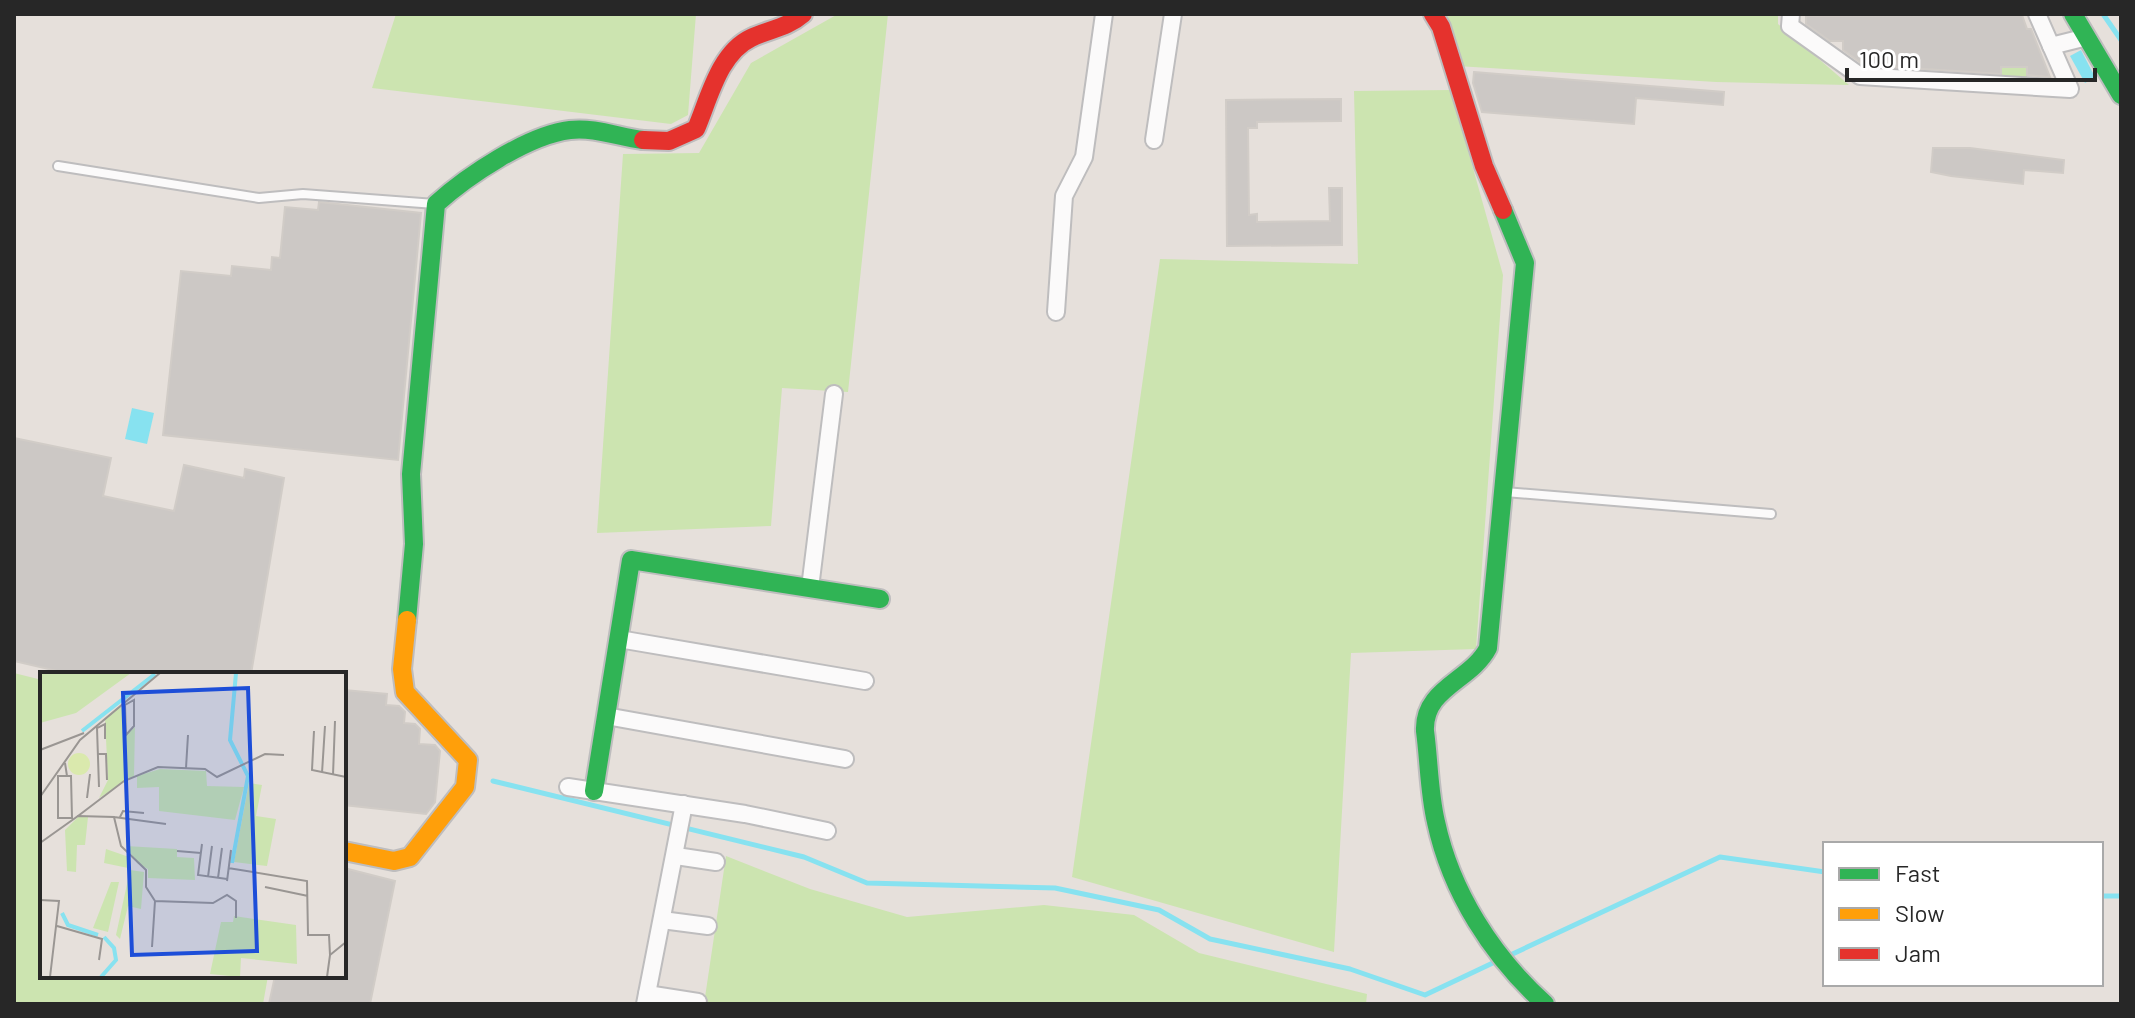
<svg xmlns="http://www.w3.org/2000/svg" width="2135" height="1018" viewBox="0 0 2135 1018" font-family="Barlow,sans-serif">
	<rect width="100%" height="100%" fill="#e6e0db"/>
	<g fill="#cce4b0">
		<path d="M396,14H696L688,115L671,124L372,88Z"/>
		<path d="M838,14H888L848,392L782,388L771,526L597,533L623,154L699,153L751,63Z"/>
		<path d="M1441,14H1778V24L1849,85L1716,82L1457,66Z"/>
		<path d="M2001,65L2027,66V81L2001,79Z"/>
		<path d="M1451,90L1503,275L1476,649L1351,653L1334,952L1072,877L1160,259L1358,264L1354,91Z"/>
		<path d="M14,673L42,680V976H268L263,1004H14Z"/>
		<path d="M726,856L810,889L907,917L1044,905L1134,915L1199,953L1367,994L1366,1004H704Z"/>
	</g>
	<g fill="#87e2f0">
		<path d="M2081,50L2095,77L2085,83L2070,56Z"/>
		<path d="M132,408L154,413L147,444L125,439Z"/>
	</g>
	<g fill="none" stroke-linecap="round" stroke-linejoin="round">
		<g stroke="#87e2f0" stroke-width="5">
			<path d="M2103,14L2121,40"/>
			<path d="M493,781L804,857L867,883L1055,888L1159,910L1210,939L1350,969L1425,995L1497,961"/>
			<path d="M2101,896H2121"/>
			<path d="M1506,957L1720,857L1825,872"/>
		</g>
	</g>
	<g fill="#ccc8c5" stroke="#d1ccc7" stroke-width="2">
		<path d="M2022,15L2027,29H2031L2050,77L2027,75V67H2001V74L1864,65L1843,50V41H1830L1806,24V16Z"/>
		<path d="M1474,72L1724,92L1723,105L1636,98L1634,124L1482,112L1473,83Z"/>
		<path d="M1341,99V121L1257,122V128H1248L1249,215L1257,214V222L1330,221L1329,188H1342V245L1227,246L1226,100Z"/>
		<path d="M1933,148H1970L2064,160L2063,173L2024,170L2023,184L1951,176L1931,172Z"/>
		<path d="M319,202L421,213L398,460L163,435L181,271L231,276L232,266L271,270L272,257L280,258L285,207L318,210Z"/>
		<path d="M14,438L111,458L103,496L174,511L184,465L244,478L245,469L284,478L251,674H70L14,661Z"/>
		<path d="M344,690L387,694L386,705L399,706L405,712L404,723L415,724L420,729L419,744L435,745L440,751L435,802L426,814L344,805Z"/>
		<path d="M344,868L395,881L370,1004H269L275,976H344Z"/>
	</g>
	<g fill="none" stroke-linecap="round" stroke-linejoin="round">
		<g stroke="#bebdbe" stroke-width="12">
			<g id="lane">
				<path d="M58,166L259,198L303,194L435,204"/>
				<path d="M1505,492L1771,514"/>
			</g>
		</g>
		<g stroke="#bebdbe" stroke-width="20">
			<g id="street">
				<path d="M1791,14L1790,26L1860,76L2070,89L2037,14"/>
				<path d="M2051,46L2087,37"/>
				<path d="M1154,140L1173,14"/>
				<path d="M1056,312L1064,196L1084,157L1104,14"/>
				<path d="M810,588L834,394"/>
				<path d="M619,639L865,681"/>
				<path d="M606,716L845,759"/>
				<path d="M568,787L745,814L827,831"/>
				<path d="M676,856L716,862"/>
				<path d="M662,920L708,926"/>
				<path d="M647,994L698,1002"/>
				<path d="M645,1004L684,804"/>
			</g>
		</g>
		<g stroke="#bebdbe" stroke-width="22">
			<g id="fast">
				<path d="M2073,14L2121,95"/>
				<path d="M1503,210L1525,263L1488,648C1471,681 1423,688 1425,731C1429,760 1429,793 1436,822C1451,892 1492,956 1545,1004"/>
				<path d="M407,620L414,544L411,474L436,204C467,176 528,135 570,130C594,127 619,137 643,140"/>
				<path d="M594,791L631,560L880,599"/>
			</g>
		</g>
		<g stroke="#bebdbe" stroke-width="22">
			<path id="slow" d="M344,851L394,861L410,857L465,787L468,760L405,692L402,669L407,620"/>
		</g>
		<g stroke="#bebdbe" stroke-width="22">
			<g id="jam">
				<path d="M1433,14L1441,27L1484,166L1503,210"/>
				<path d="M643,140L669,141L696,129C709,99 719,53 751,38C770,29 787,28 803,14"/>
			</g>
		</g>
		<use href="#lane" stroke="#fbfafa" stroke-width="8"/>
		<use href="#street" stroke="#fbfafa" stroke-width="16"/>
		<use href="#fast" stroke="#30b455" stroke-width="18"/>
		<use href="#slow" stroke="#ff9f0a" stroke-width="18"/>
		<use href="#jam" stroke="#e5322d" stroke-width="18"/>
	</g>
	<g transform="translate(40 672)">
		<rect width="306" height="306" fill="#e6e0db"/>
		<path d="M0,1H91L36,41L0,51ZM84,30L85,64L95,55L94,104L59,126L68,108L65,46ZM120,97L166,99L167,114L204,115L195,148L119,139V115L97,116V104ZM209,111L222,113L216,144L236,147L227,194L194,190ZM38,145H48L45,173H37L36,200L27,199L25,158ZM86,174L137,177V185L154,186L155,208L108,206V197L97,191ZM66,177L89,185L88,196L64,191ZM90,198L104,200L101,237L88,234L80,267L76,263ZM71,210H79L68,260L53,256ZM194,244L256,253L257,292L201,286L200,305L170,302L181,250H193Z" fill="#cce4b0"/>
		<path d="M28 92a11 11 0 1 1 22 0a11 11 0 1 1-22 0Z" fill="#dae9ad"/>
		<path fill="none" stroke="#87e2f0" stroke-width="4" d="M42,59L115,2M192,191L208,104L190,68L196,1M22,241L28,253L58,263M61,305L76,288L74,276L64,265"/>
		<path fill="none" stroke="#9a9693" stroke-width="2" d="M94,28V54L86,63L85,33ZM274,59L272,98L306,105M0,78L44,61M58,82H66L67,108M25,91L27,104H18V146H32L31,104H27M146,96L148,63M282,101L285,54M293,103L295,49M59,115L57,56L65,52V67M0,125L40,68L120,1M47,126L50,102M38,144L84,109L118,95L165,97L177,105L225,82L244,83M74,145L126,152M80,145L83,139L104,141M0,171L38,144L74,145L81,174L106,198V215L115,229L173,231L187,223L196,229V246M162,172L158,203L187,207M137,179L161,181M188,196L267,209L268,263H289L290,283M168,205L172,174M178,206L182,176M187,209L191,178M225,215L268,224M0,228L19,229L10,305M17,254L62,267L59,288M112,275L115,229M287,305L290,283L306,270"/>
		<path fill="#1d4ed8" fill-opacity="0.15" stroke="#1d4ed8" stroke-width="4" d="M208,16L217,279L92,283L83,21Z"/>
		<rect width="306" height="306" fill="none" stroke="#272727" stroke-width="4"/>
	</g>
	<rect width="2135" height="1018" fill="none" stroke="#272727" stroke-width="32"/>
	<rect x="1823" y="842" width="280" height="144" fill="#ffffff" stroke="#a9a9a9" stroke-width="2"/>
	<rect x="1839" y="868" width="40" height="12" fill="#30b455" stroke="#a9a9a9" stroke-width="2"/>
	<text x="1895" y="882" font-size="24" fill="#272727">Fast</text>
	<rect x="1839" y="908" width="40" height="12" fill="#ff9f0a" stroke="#a9a9a9" stroke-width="2"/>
	<text x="1895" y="922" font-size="24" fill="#272727">Slow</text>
	<rect x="1839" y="948" width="40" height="12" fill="#e5322d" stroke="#a9a9a9" stroke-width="2"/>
	<text x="1895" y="962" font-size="24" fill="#272727">Jam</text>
	<path d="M1847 68v12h248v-12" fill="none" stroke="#272727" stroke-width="4"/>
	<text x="1859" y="68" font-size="24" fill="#272727" stroke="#ffffff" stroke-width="6" paint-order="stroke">100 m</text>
</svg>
